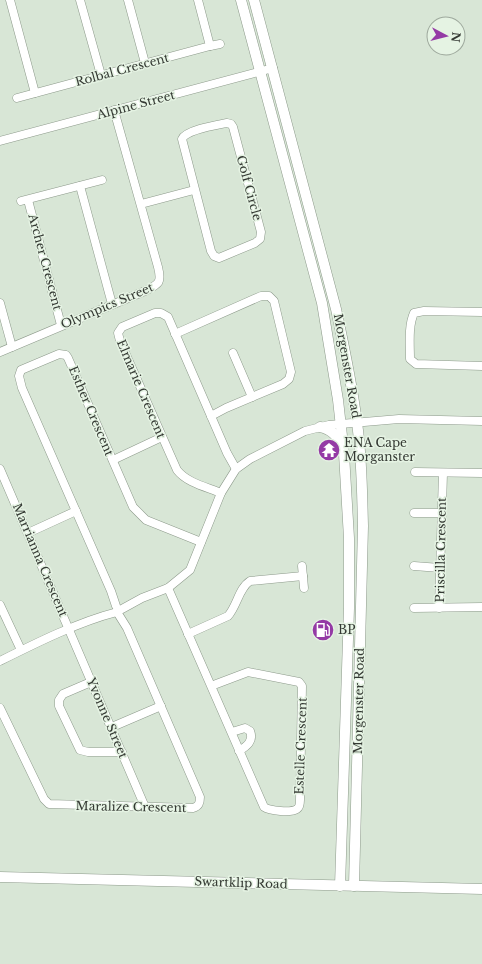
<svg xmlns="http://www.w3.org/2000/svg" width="482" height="964" viewBox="0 0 482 964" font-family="'Libre Baskerville',serif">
	<rect width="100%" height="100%" fill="#d8e6d6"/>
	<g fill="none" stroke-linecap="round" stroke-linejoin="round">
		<g stroke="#8d9a8b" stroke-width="9">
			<g id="minor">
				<path d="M10,0L35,93"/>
				<path d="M80,0L101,75"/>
				<path d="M128,0L145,63"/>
				<path d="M210,46L220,44"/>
				<path d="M17,98L210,46L198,0"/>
				<path d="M227,123L231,124L233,127L261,232L260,239L255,243L219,258L214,256L211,251L182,139C186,130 217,125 227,123Z"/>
				<path d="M0,141L273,68"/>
				<path d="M80,186L112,304"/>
				<path d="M28,200L61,325"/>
				<path d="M21,201L102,180"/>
				<path d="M141,204L194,190"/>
				<path d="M0,303L12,347"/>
				<path d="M482,312L424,311L414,313C408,326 410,345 410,359L416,364L482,366"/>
				<path d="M175,334L261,296H269L274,301L291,372L289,379L283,384L226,408L211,416"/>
				<path d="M0,352L145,291C159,284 162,283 158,267L114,110"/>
				<path d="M233,353L252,397"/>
				<path d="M113,460L162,437"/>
				<path d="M0,469L145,807"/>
				<path d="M415,472L482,473"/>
				<path d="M221,493C207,487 187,483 177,470L120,341L118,333L122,327L155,313H161L168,317L227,453L236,469"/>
				<path d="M414,513H441"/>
				<path d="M28,533L76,511"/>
				<path d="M302,566L304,588"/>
				<path d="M414,566L440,568"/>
				<path d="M168,588L211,686L248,672L299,682L302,686L300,800C300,803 300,807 297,809C291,813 270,811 264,807L211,686"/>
				<path d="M0,605L21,650"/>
				<path d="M116,606L111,591L22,388L19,376L21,370L59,354L66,355L68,358L133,507L146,520L201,542"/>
				<path d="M414,608L482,607"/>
				<path d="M439,608L443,473"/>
				<path d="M122,609L142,598L168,588L190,570L221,493L236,469L250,459L305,431L329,425L399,419L482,421"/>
				<path d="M188,634L228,616C237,606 239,588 250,581L303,576"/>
				<path d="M0,661C36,643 78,622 117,612"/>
				<path d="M91,682L63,694L59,700V706L80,750L88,752H122"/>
				<path d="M0,708L44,799L49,804L193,808C199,806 200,803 200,797L127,628L117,612"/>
				<path d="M112,727L161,706"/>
				<path d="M232,732L245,728L250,731C254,741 247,746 239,751"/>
			</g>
		</g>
		<g stroke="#8d9a8b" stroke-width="11">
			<g id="major">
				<path d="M241,0L322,303L338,400L344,454L349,538V608L340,886"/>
				<path d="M254,0L336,309C344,346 352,384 357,423C362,457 362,492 363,526L354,886"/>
				<path d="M320,427C330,429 338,434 340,446"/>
				<path d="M0,877L482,889"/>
			</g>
		</g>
		<use href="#minor" stroke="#fff" stroke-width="8"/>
		<use href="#major" stroke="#fff" stroke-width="10"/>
	</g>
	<defs>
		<g id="temple-disc" transform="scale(1.15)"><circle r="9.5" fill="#943aa5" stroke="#e5f3e3"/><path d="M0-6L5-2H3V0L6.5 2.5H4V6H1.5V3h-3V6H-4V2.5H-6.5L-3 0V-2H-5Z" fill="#fff"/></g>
		<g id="fuel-disc" transform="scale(1.15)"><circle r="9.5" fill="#943aa5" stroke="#e5f3e3"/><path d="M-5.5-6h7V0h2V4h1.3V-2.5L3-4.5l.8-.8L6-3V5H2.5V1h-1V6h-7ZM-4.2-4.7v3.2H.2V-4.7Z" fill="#fff"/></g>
	</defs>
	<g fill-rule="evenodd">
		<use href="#temple-disc" x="329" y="450"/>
		<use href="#fuel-disc" x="323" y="630"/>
	</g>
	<g text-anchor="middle" stroke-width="3" stroke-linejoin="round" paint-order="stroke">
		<g font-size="12" fill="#343933" stroke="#e5f3e3">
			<text transform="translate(122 70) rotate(-15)" y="4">Rolbal Crescent</text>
			<text transform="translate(136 105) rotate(-15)" y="4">Alpine Street</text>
			<text transform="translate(249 188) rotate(75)" y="4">Golf Circle</text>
			<text transform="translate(45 262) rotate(75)" y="4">Archer Crescent</text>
			<text transform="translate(107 306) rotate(-23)" y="4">Olympics Street</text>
			<text transform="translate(347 366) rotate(80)" y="4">Morgenster Road</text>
			<text transform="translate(141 389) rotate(67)" y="4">Elmarie Crescent</text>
			<text transform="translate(91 411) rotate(67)" y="4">Esther Crescent</text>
			<text transform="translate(441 550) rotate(-89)" y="4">Priscilla Crescent</text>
			<text transform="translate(40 560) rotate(67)" y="4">Marrianna Crescent</text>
			<text transform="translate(359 701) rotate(-89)" y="4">Morgenster Road</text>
			<text transform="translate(107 718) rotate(67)" y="4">Yvonne Street</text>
			<text transform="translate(301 746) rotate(-88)" y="4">Estelle Crescent</text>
			<text transform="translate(131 807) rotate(1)" y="4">Maralize Crescent</text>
			<text transform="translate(241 883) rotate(2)" y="4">Swartklip Road</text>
		</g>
		<g font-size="12" fill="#343933" stroke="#e5f3e3" text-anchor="start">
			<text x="344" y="447">ENA Cape<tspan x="344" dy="14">Morganster</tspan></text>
			<text x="338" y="634">BP</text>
		</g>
	</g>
	<g transform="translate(446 36) rotate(97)"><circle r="19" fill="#e5f3e3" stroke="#9ea99d"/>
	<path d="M0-3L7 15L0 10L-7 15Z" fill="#943aa5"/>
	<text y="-6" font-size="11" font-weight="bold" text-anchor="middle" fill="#343933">N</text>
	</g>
</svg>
